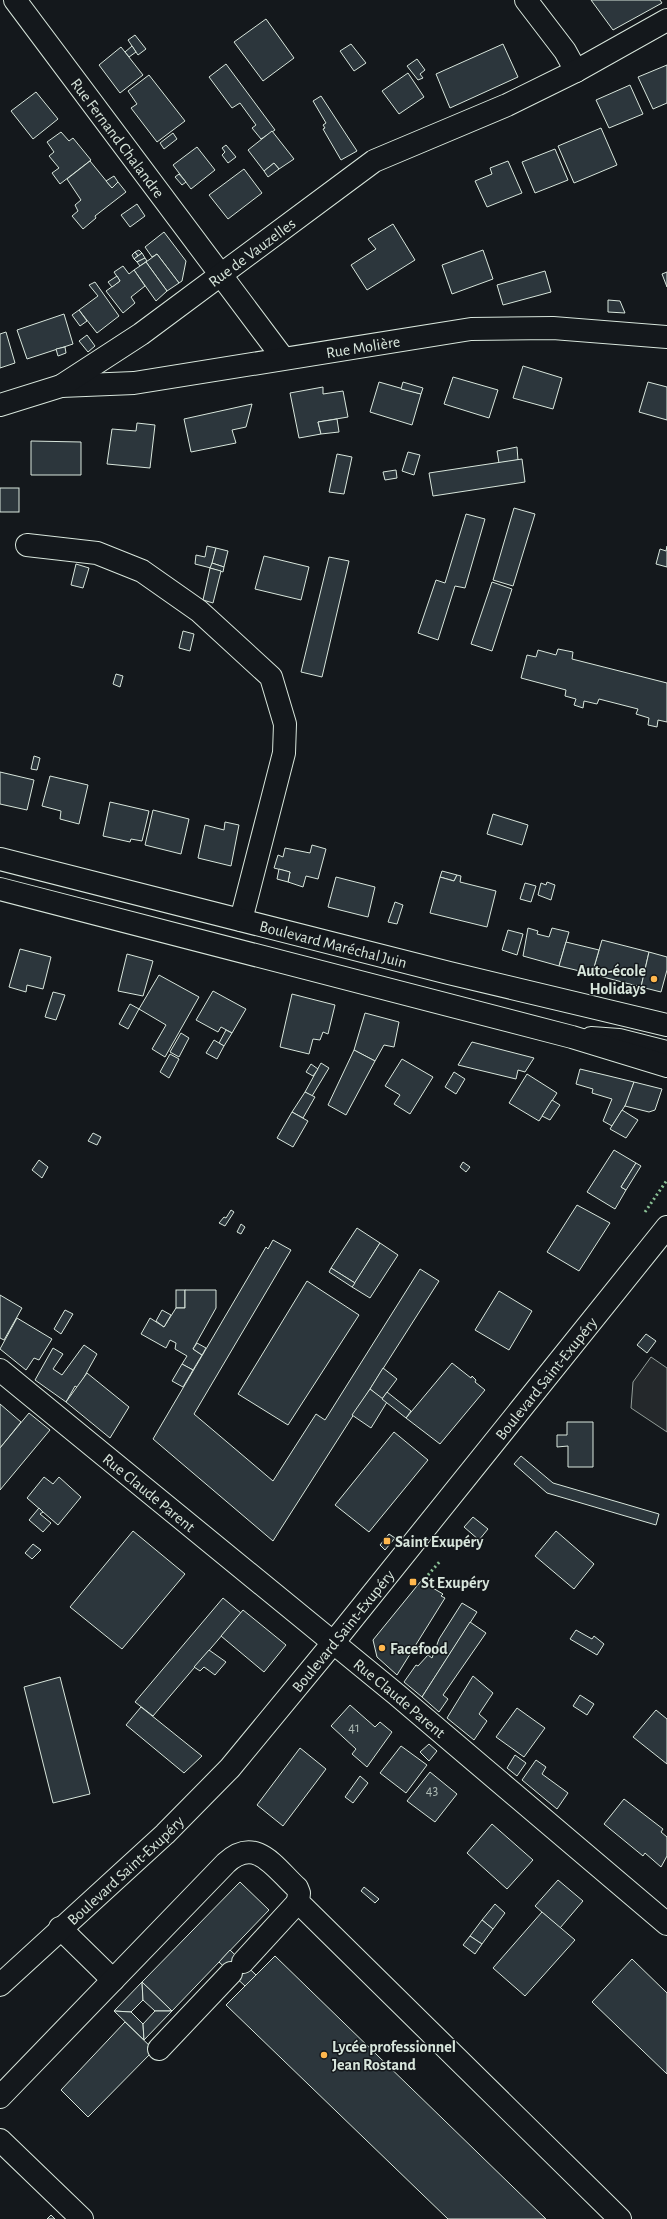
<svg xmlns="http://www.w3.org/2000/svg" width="667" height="2219" viewBox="0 0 667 2219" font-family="'Alegreya Sans',sans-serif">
	<rect width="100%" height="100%" fill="#14181c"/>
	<path fill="#24282b" stroke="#939e99" d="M651,1357L667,1368V1432L631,1408L633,1382Z"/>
	<g fill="#2c363c" stroke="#d8e6dc">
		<path d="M591,0H660L662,3L613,30Z"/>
		<path d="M266,19L294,58L263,81L234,42Z"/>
		<path d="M135,35L146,49L138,55L128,40Z"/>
		<path d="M351,44L366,63L354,71L340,51Z"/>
		<path d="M503,44L518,77L450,108L436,74Z"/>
		<path d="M132,46L136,52L129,57L125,52Z"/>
		<path d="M121,47L143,75L120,93L99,65Z"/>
		<path d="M417,59L425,70L420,74L423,78L418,80L407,66Z"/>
		<path d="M226,64L275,130L261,139L252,128L256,125L240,103L232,108L209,77Z"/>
		<path d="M667,65V103L653,109L638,77Z"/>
		<path d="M408,73L424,97L399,114L382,91Z"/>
		<path d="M149,75L185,121L157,142L131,108L137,104L128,91Z"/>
		<path d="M630,85L643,114L609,128L596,100Z"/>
		<path d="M36,92L58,119L33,139L11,111Z"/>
		<path d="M321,96L357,151L341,160L323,129L325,128L323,125L326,123L313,101Z"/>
		<path d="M601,128L617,165L574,183L558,146Z"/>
		<path d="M272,131L294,159L279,169L274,163L264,171L248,150Z"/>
		<path d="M61,132L69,141L73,138L91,160L60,184L52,173L59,168L49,156L54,152L47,142Z"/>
		<path d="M173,133L177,139L164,149L160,143Z"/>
		<path d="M226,145L236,157L228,163L222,155L225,152L222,148Z"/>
		<path d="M197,147L215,170L191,189L173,165Z"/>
		<path d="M555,149L568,180L535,193L522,162Z"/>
		<path d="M90,161L112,188L118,182L126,192L95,216L96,218L83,229L72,216L78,211L75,205L81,200L67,179Z"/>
		<path d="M508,161L522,193L487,207L475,181L492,174L490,168Z"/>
		<path d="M274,163L279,169L268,177L264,171Z"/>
		<path d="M244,169L262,193L228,219L209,195Z"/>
		<path d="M179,174L186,182L182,185L175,177Z"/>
		<path d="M114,176L118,182L112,188L106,181Z"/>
		<path d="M137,204L145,216L130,227L121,215Z"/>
		<path d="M393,224L415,260L367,290L351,265L376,249L368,239Z"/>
		<path d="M164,232L186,261L182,281L179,283L157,254L152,257L145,247Z"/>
		<path d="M139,250L142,253L138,256L135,252Z"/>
		<path d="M483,250L493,279L452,294L442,265Z"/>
		<path d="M135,252L138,256L134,259L132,255Z"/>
		<path d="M142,253L145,258L137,262L134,259Z"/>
		<path d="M157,254L179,283L167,291L146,262Z"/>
		<path d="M145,258L147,261L140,266L137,262Z"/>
		<path d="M146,262L167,291L156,301L134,270Z"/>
		<path d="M123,266L129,274L134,270L145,286L131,297L135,303L123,313L106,291L120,281L114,272Z"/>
		<path d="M545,271L551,292L503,305L497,285Z"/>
		<path d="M667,272V287L662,274Z"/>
		<path d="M117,276L120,281L112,287L108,282Z"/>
		<path d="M95,282L119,316L97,333L79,310L98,296L89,285Z"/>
		<path d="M608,300L620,301L625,313L608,312Z"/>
		<path d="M79,310L87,321L80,326L72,315Z"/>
		<path d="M64,314L73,344L27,359L17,330Z"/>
		<path d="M6,332L15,363L0,368V334Z"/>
		<path d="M87,335L95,346L88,352L79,341Z"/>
		<path d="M65,347L66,353L58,356L56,349Z"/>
		<path d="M523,366L562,378L553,409L513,398Z"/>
		<path d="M453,377L498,390L489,418L444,404Z"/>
		<path d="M379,382L421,394L412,425L370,412Z"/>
		<path d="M403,382L423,388L421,394L401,389Z"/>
		<path d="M648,382L667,387V420L639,412Z"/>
		<path d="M323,387V394L343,391L348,417L318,422L321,434L299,438L290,393Z"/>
		<path d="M252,404L246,427L232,430L236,443L191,452L184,419Z"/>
		<path d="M337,419L339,432L321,434L318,422Z"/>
		<path d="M137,423L155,425L150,468L107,464L112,429L136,431Z"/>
		<path d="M31,441L81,442V475H31Z"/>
		<path d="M517,447L518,460L499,463L497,451Z"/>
		<path d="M408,452L420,455L414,475L402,471Z"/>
		<path d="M337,454L352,457L344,494L329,492Z"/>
		<path d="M522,459L525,482L433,496L429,473Z"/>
		<path d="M396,470L397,478L385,480L383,472Z"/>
		<rect x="0" y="488" width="19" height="24"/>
		<path d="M514,508L535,514L513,586L493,580Z"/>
		<path d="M466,514L485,519L465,588L455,586L438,640L418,633L436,580L445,583Z"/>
		<path d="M207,546L216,548L211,568L195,564L196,555L205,557Z"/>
		<path d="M667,546V567L656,564L660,549L666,551Z"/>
		<path d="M216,548L228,551L224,567L212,563Z"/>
		<path d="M264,556L309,567L301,600L255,589Z"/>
		<path d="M329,557L349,561L322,677L301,672Z"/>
		<path d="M212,563L224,567L223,572L210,568Z"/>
		<path d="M76,564L89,568L83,588L71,585Z"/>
		<path d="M210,568L221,571L213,603L203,600Z"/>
		<path d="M492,582L512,589L492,651L471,644Z"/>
		<path d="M183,631L194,634L190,651L179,648Z"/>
		<path d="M558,649L573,652L572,659L667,683V722L658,720L657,727L648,725L649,718L636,714L638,709L599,699L597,704L584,701L583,708L574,705L576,699L565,696L566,690L521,678L527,655L536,657L538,650L556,655Z"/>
		<path d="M116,674L123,676L120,687L113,684Z"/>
		<path d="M34,756L40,758L37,770L31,769Z"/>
		<path d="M0,772L34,780L27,810L0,804Z"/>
		<path d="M50,776L88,785L79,824L60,819L61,811L42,806Z"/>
		<path d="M110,802L149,811L142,841L131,839L130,842L103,836Z"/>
		<path d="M153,810L189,819L181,854L145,845Z"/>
		<path d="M493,814L528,825L522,845L487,834Z"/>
		<path d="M225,822L239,825L231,866L198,858L205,825L224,830Z"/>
		<path d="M312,845L326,849L318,879L306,876L303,887L288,882L290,872L274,868L278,855L283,857L285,848L310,853Z"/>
		<path d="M279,869L290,872L288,882L277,879Z"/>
		<path d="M442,871L457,875L454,881L440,877Z"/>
		<path d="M457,875L461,876L460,882L496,891L487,927L430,913L440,877L454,881Z"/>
		<path d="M336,877L375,887L368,917L328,907Z"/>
		<path d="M547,882L555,885L551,900L538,895L541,883L546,885Z"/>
		<path d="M525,883L536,886L531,902L520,899Z"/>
		<path d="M395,902L403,905L397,924L388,922Z"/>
		<path d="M528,928L538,931L537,934L549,937L552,928L569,932L559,966L523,956Z"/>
		<path d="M508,930L523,934L517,955L502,950Z"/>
		<path d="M602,940L649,952L641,987L592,974Z"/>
		<path d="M566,942L599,950L592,974L559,966Z"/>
		<path d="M20,949L51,957L43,989L27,985L26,992L9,987Z"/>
		<path d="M649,952L667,957V970L661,992L641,987Z"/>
		<path d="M127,954L153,961L143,996L118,991Z"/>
		<path d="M159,975L199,997L165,1057L152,1049L166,1025L139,1009Z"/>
		<path d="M213,991L246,1009L232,1033L221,1027L218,1032L196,1020Z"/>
		<path d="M53,992L65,995L56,1020L45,1017Z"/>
		<path d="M292,994L335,1005L328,1034L323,1032L320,1040L313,1039L309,1054L280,1047Z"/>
		<path d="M130,1004L139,1009L128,1029L119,1024Z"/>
		<path d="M365,1013L399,1022L394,1047L384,1045L375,1061L354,1050Z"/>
		<path d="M226,1030L232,1033L224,1046L219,1043Z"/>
		<path d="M181,1033L189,1038L179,1057L170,1052Z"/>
		<path d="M214,1040L224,1046L217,1059L206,1053Z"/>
		<path d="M472,1042L499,1049L534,1058L525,1072L518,1070L516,1079L458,1065Z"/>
		<path d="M354,1050L375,1061L346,1115L328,1105Z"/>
		<path d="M170,1054L179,1059L169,1078L160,1072Z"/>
		<path d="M402,1059L433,1077L410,1114L394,1104L400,1095L385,1086Z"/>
		<path d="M321,1063L329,1068L312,1096L305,1092Z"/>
		<path d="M311,1064L318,1069L313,1076L306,1072Z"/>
		<path d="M580,1069L634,1082L628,1101L612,1126L603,1121L612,1099L592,1093L593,1089L576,1084Z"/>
		<path d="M454,1072L465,1079L456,1094L445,1087Z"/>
		<path d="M527,1074L557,1093L539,1121L509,1103Z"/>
		<path d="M634,1082L662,1089L655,1110L649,1112L625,1106Z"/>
		<path d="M305,1092L315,1097L303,1118L292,1112Z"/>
		<path d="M552,1100L560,1105L550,1120L542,1116Z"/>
		<path d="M622,1110L638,1120L626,1138L610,1129Z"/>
		<path d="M292,1112L308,1121L293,1147L277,1138Z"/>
		<path d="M93,1133L101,1137L97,1145L88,1141Z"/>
		<path d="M614,1150L636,1163L621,1187L626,1190L615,1209L587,1192Z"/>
		<path d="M39,1160L48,1167L42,1178L32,1170Z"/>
		<path d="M463,1162L470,1167L466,1172L460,1167Z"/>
		<path d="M636,1163L641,1166L626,1190L621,1187Z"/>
		<path d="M577,1205L610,1223L579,1271L547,1252Z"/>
		<path d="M231,1210L234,1212L225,1226L219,1223L224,1217L226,1218Z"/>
		<path d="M241,1224L245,1227L241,1234L237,1232Z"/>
		<path d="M357,1228L380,1243L355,1283L331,1268Z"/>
		<path d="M273,1240L291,1250L194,1414L273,1481L316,1414L325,1420L420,1269L439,1281L273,1541L153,1439L266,1247L268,1249Z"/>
		<path d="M380,1243L398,1255L370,1298L352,1287Z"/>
		<path d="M331,1268L355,1283L352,1287L329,1272Z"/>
		<path d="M307,1281L359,1315L288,1425L238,1394Z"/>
		<rect x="176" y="1290" width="9" height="18"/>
		<path d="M185,1290H216V1308L193,1349L202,1355L193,1370L182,1364L187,1356L175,1349L176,1343L170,1340L166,1348L141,1334L150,1318L164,1327L176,1308H185Z"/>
		<path d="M499,1291L532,1311L509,1350L475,1330Z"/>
		<path d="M0,1295L22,1308L4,1340L0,1338Z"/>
		<path d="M65,1310L73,1314L61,1334L54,1329Z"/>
		<path d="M162,1310L171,1315L164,1327L156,1321Z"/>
		<path d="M17,1318L52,1339L39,1360L34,1358L26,1370L0,1349Z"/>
		<path d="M646,1334L656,1341L647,1353L637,1345Z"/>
		<path d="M197,1343L206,1348L202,1355L193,1349Z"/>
		<path d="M84,1345L97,1354L78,1388L75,1386L66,1402L35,1380L53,1348L63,1354L53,1369L62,1375Z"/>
		<path d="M452,1363L471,1378L472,1376L476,1380L475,1382L485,1390L440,1444L406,1418Z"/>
		<path d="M182,1364L193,1370L183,1387L172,1381Z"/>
		<path d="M383,1368L397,1379L382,1399L370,1389Z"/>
		<path d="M87,1373L129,1407L110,1438L66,1402Z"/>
		<path d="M370,1389L387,1402L371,1428L352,1415Z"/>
		<path d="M387,1392L411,1411L406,1418L382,1399Z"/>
		<path d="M0,1404L21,1422L0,1448Z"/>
		<path d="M29,1413L50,1430L0,1490V1448Z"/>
		<path d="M567,1422H593V1467H568V1446L557,1447V1435H567Z"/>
		<path d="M394,1432L428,1460L369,1532L335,1505Z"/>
		<path d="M521,1456L553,1483L659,1514L656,1525L547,1493L514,1464Z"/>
		<path d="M44,1477L53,1484L59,1477L81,1497L58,1525L27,1498Z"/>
		<path d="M39,1508L43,1512L40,1514L51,1523L43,1532L29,1520Z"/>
		<path d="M473,1517L488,1529L479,1540L464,1527Z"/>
		<path d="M133,1531L185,1574L122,1649L70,1607Z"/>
		<path d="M556,1531L594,1564L574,1589L535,1556Z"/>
		<path d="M389,1534L395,1538L385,1550L380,1545Z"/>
		<path d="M33,1544L41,1550L32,1559L25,1553Z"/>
		<path d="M421,1581L443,1594L441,1596L445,1598L397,1675L377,1657L373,1640Z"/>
		<path d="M223,1598L241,1613L153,1716L135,1702Z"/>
		<path d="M462,1603L477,1612L422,1697L404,1682L416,1665L418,1666L428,1655L432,1658L439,1639Z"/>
		<path d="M243,1610L286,1645L264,1672L221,1636Z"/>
		<path d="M470,1622L486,1633L443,1695L448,1699L439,1712L422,1697Z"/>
		<path d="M576,1630L592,1639L594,1636L604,1644L597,1655L570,1639Z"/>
		<path d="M209,1650L226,1662L215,1675L204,1667L200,1671L194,1667Z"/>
		<path d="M473,1676L493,1693L479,1714L487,1721L474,1740L447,1718Z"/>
		<path d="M60,1677L90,1794L53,1803L24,1687Z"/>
		<path d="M580,1695L594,1704L587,1715L573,1706Z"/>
		<path d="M350,1705L375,1727L380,1722L392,1732L367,1767L352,1754L356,1749L331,1726Z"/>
		<path d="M141,1707L202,1756L184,1773L126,1725Z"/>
		<path d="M517,1708L545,1728L524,1757L496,1737Z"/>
		<path d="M656,1710L667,1719V1764L633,1737Z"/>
		<path d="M429,1744L437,1751L429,1761L420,1752Z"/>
		<path d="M401,1746L427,1765L406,1793L380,1773Z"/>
		<path d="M300,1748L326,1769L283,1826L257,1805Z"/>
		<path d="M515,1755L526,1763L517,1776L507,1768Z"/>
		<path d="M536,1760L546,1767L542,1774L568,1793L557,1809L522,1780Z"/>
		<path d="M430,1772L457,1794L435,1822L407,1801Z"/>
		<path d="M360,1776L368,1783L353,1803L345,1797Z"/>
		<path d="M624,1799L663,1829L661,1832L667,1837V1856L661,1867L645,1853L643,1856L604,1824Z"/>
		<path d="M492,1824L533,1860L507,1889L467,1853Z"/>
		<path d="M558,1880L583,1901L560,1928L535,1906Z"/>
		<path d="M240,1882L269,1910L172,2011L142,1982Z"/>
		<path d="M364,1887L379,1899L375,1903L361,1891Z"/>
		<path d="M495,1904L505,1913L493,1929L482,1920Z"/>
		<path d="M542,1912L575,1940L525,1996L493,1968Z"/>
		<path d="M482,1920L493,1929L482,1944L470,1936Z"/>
		<path d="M470,1936L482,1944L475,1954L463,1945Z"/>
		<path d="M230,1950L256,1975L245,1986L219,1962Z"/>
		<path d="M275,1956L546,2219H448L226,2005Z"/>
		<path d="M632,1959L667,1993V2074L592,2002Z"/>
		<path d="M142,1982L143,2000L131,2012L114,2011Z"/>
		<path d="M142,1982L172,2011H155L143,2000Z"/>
		<path d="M114,2011L131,2012L143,2024L144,2040Z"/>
		<path d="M155,2011H172L144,2040L143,2024Z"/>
		<path d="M125,2022L154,2050L88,2117L61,2090Z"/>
		<path d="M51,2215L55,2219H47Z"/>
	</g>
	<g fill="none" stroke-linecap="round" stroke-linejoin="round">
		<g stroke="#d8e6dc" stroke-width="24">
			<g id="minor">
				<path id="s1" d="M15,0L283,358"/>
				<path d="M526,0L565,51L576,71"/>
				<path id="s2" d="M61,386L134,383L471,329L553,328L667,337"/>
				<path d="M27,545L97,553L142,571L199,611L271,677L285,724L284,753L241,920"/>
				<path d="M591,1038L619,1040L667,1052"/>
				<path id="s3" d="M0,1370L396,1694L667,1924"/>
				<path d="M60,1928L113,1980"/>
				<path d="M243,1962L298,1902"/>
				<path id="s4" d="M0,1985L165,1834L230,1768L333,1643L667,1227"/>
				<path d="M159,2049L231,1973"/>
				<path d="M0,2097L226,1863C256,1835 275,1868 297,1888L299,1893L298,1902L620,2219"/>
				<path d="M0,2140L82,2219"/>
			</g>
		</g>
		<g stroke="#d8e6dc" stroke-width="24">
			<g id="major">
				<path id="s5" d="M0,405L61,386L141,334L374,161L507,105L576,71L667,20"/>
				<path id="s6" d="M0,859L449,973L667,1025"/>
				<path d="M0,889L572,1037L667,1066"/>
			</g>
		</g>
		<use href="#minor" stroke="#14181c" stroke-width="22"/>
		<use href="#major" stroke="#14181c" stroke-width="22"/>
		<g stroke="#8ac095" stroke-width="3" stroke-dasharray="2 3" stroke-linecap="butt">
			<path d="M645,1212L667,1180"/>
			<path d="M428,1575L441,1560"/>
		</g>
	</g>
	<g fill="#ffb74d" stroke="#14181c" stroke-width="1.5">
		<circle cx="654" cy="979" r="4"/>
		<rect x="383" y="1537" width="8" height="8" rx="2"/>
		<rect x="409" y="1578" width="8" height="8" rx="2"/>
		<circle cx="382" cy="1648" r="4"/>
		<circle cx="324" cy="2055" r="4"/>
	</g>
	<g text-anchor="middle" stroke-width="3" stroke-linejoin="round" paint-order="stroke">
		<g font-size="14" fill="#adbab4">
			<text x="354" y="1732">41</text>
			<text x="432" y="1795">43</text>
		</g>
		<g font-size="16" fill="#d8e6dc" stroke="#14181c">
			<text dy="6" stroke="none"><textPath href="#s1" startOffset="172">Rue Fernand Chalandre</textPath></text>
			<text dy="6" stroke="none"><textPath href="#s5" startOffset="297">Rue de Vauzelles</textPath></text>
			<text dy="6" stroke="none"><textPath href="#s2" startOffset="305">Rue Molière</textPath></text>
			<text dy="6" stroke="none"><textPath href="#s6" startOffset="344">Boulevard Maréchal Juin</textPath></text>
			<text dy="6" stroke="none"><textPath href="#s4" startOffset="818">Boulevard Saint-Exupéry</textPath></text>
			<text dy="6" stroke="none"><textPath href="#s3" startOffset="193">Rue Claude Parent</textPath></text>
			<text dy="6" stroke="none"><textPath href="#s4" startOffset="494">Boulevard Saint-Exupéry</textPath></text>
			<text dy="6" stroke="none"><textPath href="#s3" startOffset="517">Rue Claude Parent</textPath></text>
			<text dy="6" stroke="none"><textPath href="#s4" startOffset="170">Boulevard Saint-Exupéry</textPath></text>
		</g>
		<g font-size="16" font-weight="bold" fill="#d8e6dc" stroke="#14181c" text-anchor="start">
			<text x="646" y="976" text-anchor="end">Auto-école<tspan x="646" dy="18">Holidays</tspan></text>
			<text x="395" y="1547">Saint Exupéry</text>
			<text x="421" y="1588">St Exupéry</text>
			<text x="390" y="1654">Facefood</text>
			<text x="332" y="2052">Lycée professionnel<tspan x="332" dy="18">Jean Rostand</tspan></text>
		</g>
	</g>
</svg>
